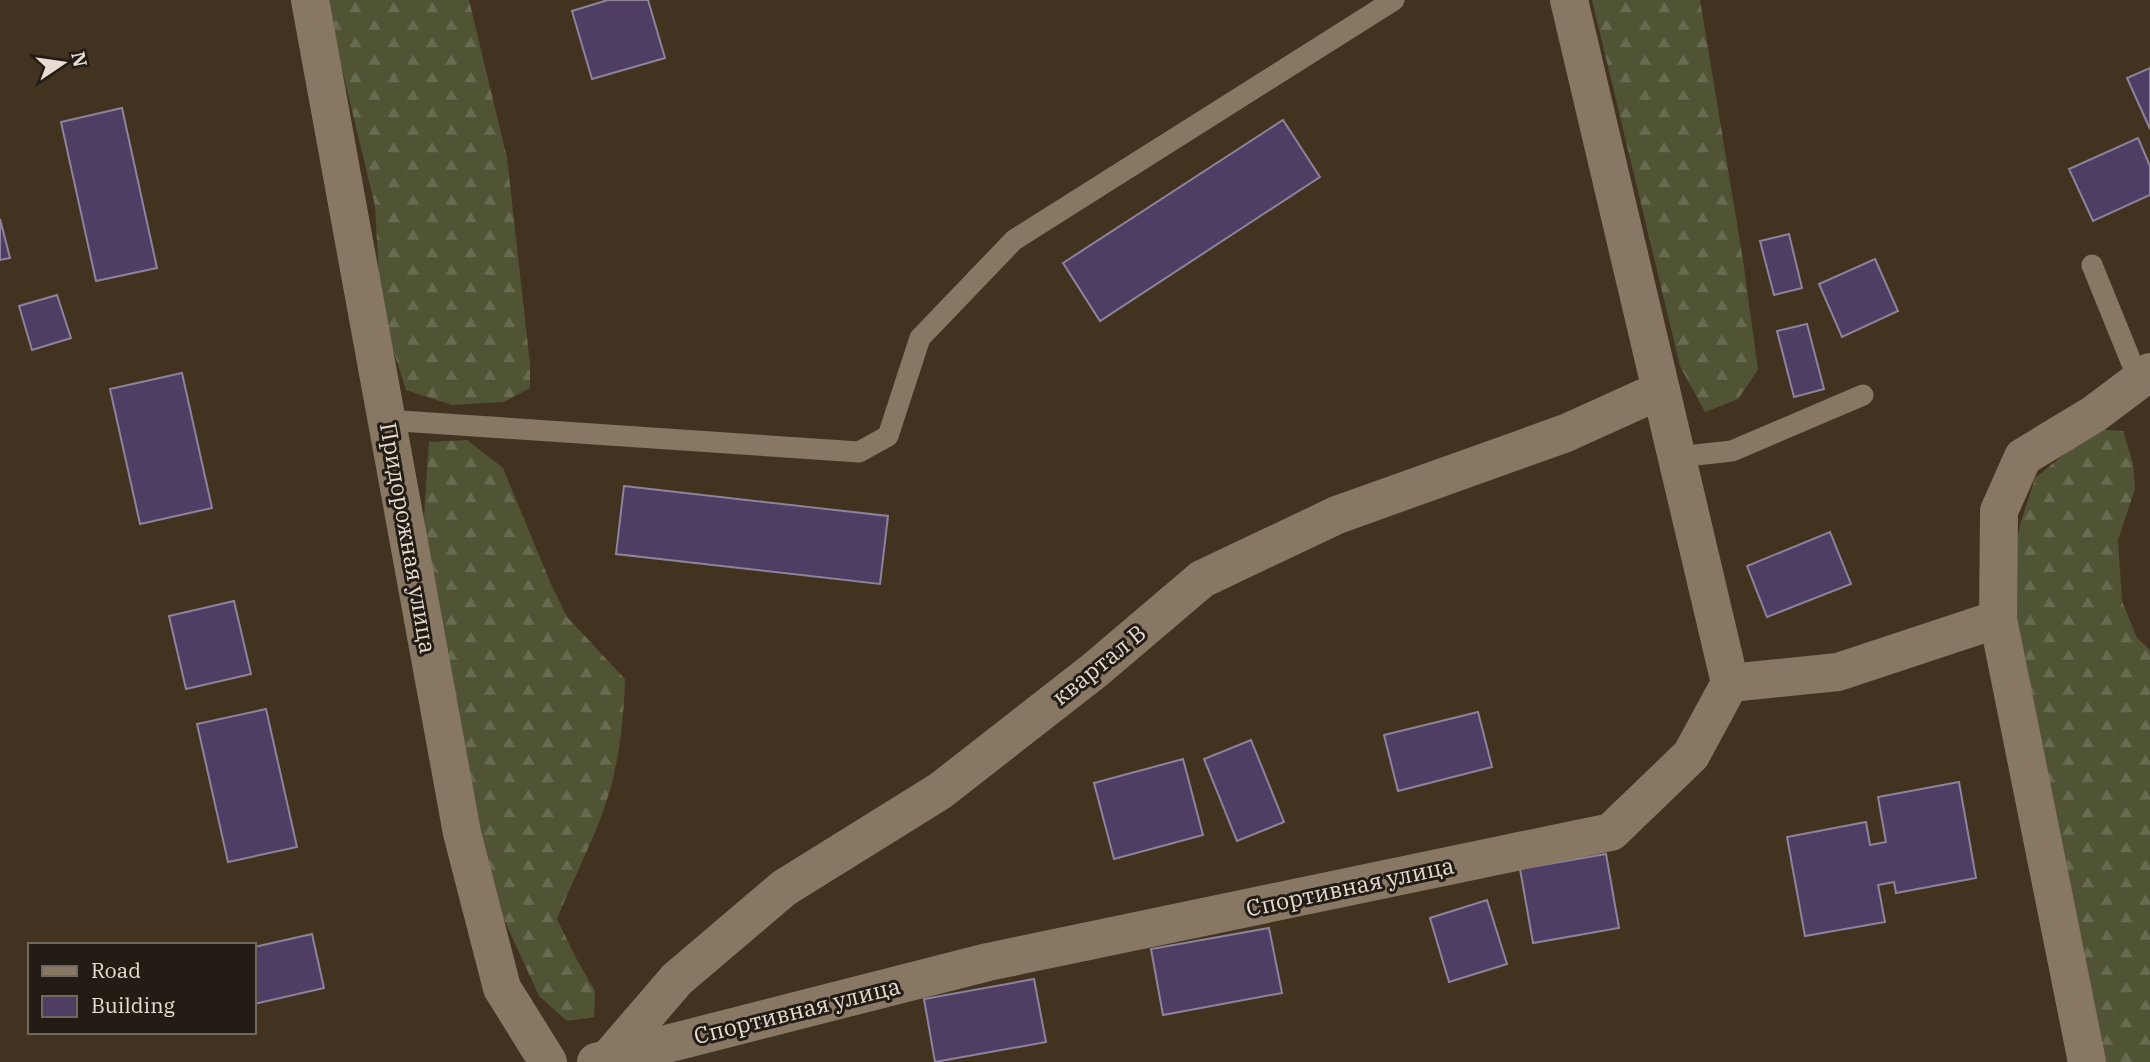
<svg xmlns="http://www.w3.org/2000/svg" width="2150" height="1062" viewBox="0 0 2150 1062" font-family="'IBM Plex Serif',serif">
	<defs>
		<pattern id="forest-firs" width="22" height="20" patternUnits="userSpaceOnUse" patternTransform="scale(1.75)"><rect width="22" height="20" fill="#505334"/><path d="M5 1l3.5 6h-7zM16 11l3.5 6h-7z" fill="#696b50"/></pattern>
	</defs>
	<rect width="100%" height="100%" fill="#423321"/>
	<g fill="url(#forest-firs)">
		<path d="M329,0H469L507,158L530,364V388L504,402L452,405L406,390L381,312L375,206L335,40Z"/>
		<path d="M1592,0H1700L1743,260L1758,370L1738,399L1705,412L1680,366Z"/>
		<path d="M2095,429L2123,431L2133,463L2135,489L2118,540L2122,601L2137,638L2150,650V1062H2103L2009,578L2020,525L2035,478Z"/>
		<path d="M467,440L503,468L550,582L567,617L625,679C624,716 620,754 610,790C597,835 574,876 557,919L577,960L595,991L594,1017L567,1021L539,996L497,904L464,789L432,589L424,515L429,442Z"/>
	</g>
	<g fill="#4e3e63" stroke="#8d839b" stroke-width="2">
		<path d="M608,0H648L665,58L592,79L572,11Z"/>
		<path d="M2150,68V129L2127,78Z"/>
		<path d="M122,108L157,268L96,281L61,122Z"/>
		<path d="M1283,120L1320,177L1100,321L1063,263Z"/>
		<path d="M2138,138L2150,166V195L2093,221L2069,169Z"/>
		<path d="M0,219L10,258L0,260Z"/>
		<path d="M1789,234L1802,288L1774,295L1760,241Z"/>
		<path d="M1875,259L1898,311L1842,337L1819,284Z"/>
		<path d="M57,295L71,338L32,350L19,306Z"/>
		<path d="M1807,324L1824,389L1794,397L1777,331Z"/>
		<path d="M182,373L212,508L140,524L110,389Z"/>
		<path d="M624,486L888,516L880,584L616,554Z"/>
		<path d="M1830,532L1851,584L1767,617L1747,566Z"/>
		<path d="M234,601L251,674L186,689L169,616Z"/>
		<path d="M266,709L297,847L228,862L197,724Z"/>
		<path d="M1478,712L1492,767L1398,791L1384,735Z"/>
		<path d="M1251,740L1284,822L1237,841L1204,759Z"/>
		<path d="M1183,759L1203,835L1114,859L1094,783Z"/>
		<path d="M1959,782L1976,878L1896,893L1894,882L1878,885L1885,922L1805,936L1787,837L1866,822L1870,845L1886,842L1878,797Z"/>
		<path d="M1606,854L1619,928L1533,943L1520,869Z"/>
		<path d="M1487,900L1507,964L1449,982L1430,918Z"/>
		<path d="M1269,928L1282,993L1163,1015L1151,949Z"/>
		<path d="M312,934L324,988L254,1004V947Z"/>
		<path d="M1034,979L1046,1042L935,1062L924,999Z"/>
	</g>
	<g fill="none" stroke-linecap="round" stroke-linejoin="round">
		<g stroke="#887763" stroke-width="21">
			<path d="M2092,265L2139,381"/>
			<path d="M386,420L859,452L888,436L920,338L1014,240L1394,0"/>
			<path d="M1677,457L1732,451L1863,395"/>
		</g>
		<g stroke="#887763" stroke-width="38">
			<path d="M310,0L462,833L502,988L548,1062"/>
			<path d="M1998,619L2087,1062"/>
			<path d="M1730,683L1838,672L1998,619L1999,511L2023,457L2094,414L2150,372"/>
			<path d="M609,1058L677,979L784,888L940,791L1095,670L1202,579L1337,515L1566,433L1661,390"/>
			<path d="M596,1062L988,962L1611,832L1691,755L1730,683L1569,0"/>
		</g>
	</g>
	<g text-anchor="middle" stroke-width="6" stroke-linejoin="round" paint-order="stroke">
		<g font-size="23" fill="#e6dcd1" stroke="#231c14">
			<text transform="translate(408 538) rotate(80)" y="8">Придорожная улица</text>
			<text transform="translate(1099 665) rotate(-39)" y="8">квартал В</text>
			<text transform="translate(1350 887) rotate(-12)" y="8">Спортивная улица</text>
			<text transform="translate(797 1011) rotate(-14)" y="8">Спортивная улица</text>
		</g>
	</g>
	<rect x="28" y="943" width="228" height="91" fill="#231c14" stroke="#716960" stroke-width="2"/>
	<rect x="42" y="966" width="35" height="10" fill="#887763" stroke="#716960" stroke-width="2"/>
	<text x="91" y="978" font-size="21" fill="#e6dcd1">Road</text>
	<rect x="42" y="996" width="35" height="21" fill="#4e3e63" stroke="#716960" stroke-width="2"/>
	<text x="91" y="1013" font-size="21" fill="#e6dcd1">Building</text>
	<g transform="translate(63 63) rotate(77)" stroke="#231c14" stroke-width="5" paint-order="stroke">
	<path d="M0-5L12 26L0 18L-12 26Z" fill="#e6dcd1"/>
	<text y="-10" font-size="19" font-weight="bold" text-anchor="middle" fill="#e6dcd1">N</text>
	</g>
</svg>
